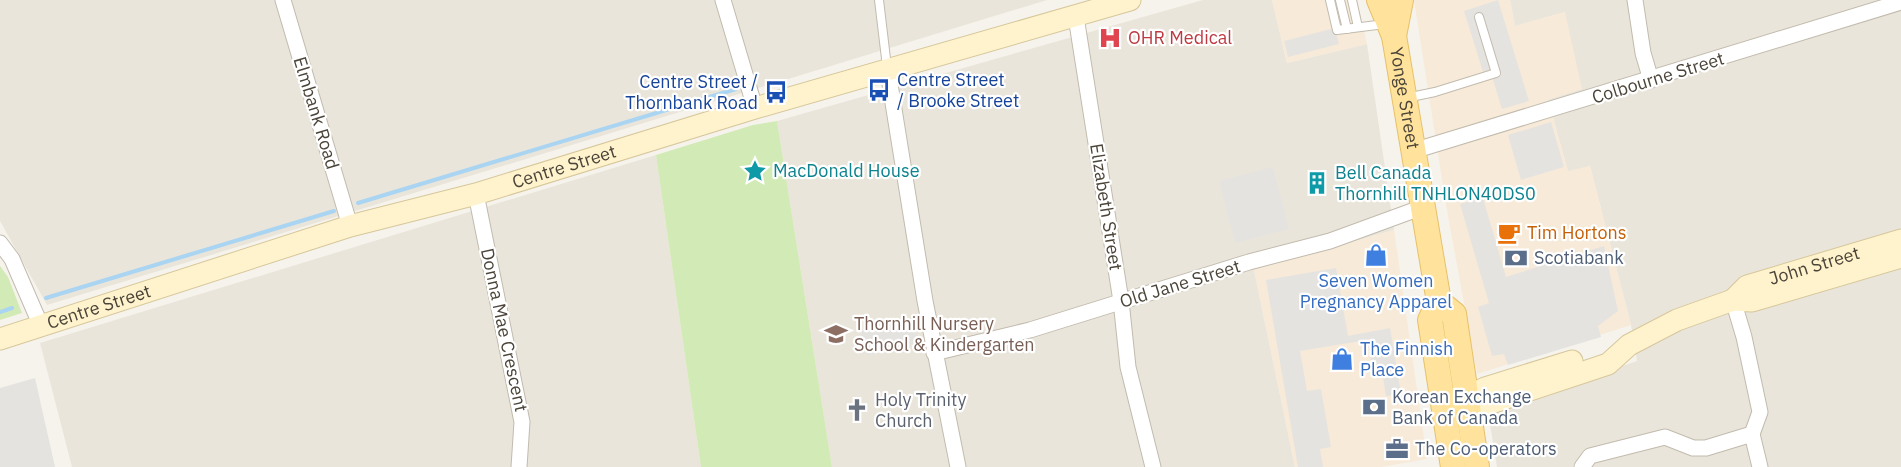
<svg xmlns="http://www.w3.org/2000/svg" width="1901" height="467" viewBox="0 0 1901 467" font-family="'IBM Plex Sans',sans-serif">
	<rect width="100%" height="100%" fill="#f6f3ec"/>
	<g fill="#eae5da">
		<path d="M0,0H1047L47,305L0,221Z"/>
		<path d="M1203,0H1272L1287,63L1367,44L1394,230L1254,270L1295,467H832L777,121Z"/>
		<path d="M1510,0H1901V467H1497L1488,412L1637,361L1631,325L1590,166L1568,172L1548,99L1565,12L1515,26Z"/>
		<path d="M656,155L701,467H72L40,343Z"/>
	</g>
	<g fill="#f7ead8">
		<path d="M1272,0H1357L1367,44L1287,63Z"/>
		<path d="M1414,0H1510L1515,26L1565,12L1582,89L1548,100L1568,171L1590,166L1631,325L1477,374L1446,205Z"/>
		<path d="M1394,230L1427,459L1381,467H1295L1254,270Z"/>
	</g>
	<g fill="#d2eab5">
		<path d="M777,121L832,467H701L656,155L753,125Z"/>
		<path d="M0,266L8,277L22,313L0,320Z"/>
	</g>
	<g fill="#e5e3e0">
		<path d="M1498,0L1529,101L1502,109L1490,70L1483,72L1464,11Z"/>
		<path d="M1335,28L1339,44L1288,57L1284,41Z"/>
		<path d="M1551,122L1564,167L1521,180L1508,135Z"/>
		<path d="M1273,167L1289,229L1235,243L1219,181Z"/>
		<path d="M1483,198L1506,277L1604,246L1618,311L1598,326L1601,337L1508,365L1504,354L1492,356L1478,307L1489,303L1460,204Z"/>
		<path d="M1336,268L1348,336L1390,328L1401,394L1386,396L1381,365L1372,366L1367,340L1300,351L1307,391L1321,389L1331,447L1320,449L1323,467H1298L1266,280Z"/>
		<path d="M914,319L919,343L867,356L861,331Z"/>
		<path d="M35,378L55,467H0V388Z"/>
	</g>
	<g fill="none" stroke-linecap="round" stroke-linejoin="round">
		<g stroke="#a9d4f2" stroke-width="4">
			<path d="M358,203L736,89"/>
			<path d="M46,298L334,211"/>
			<path d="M0,312L12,308"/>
		</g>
		<g stroke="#c2bbae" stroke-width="10">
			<g id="service">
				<path d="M879,0L887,67"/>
				<path d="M1330,0L1337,30L1385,24"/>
				<path d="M1340,0L1347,29"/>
				<path d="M1352,0L1358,27"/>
				<path d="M1406,98L1435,92L1496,73L1479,17"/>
			</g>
		</g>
		<g stroke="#c2bbae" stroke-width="17">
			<g id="minor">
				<path d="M283,0L350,226"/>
				<path d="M723,0L755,108"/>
				<path d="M1635,0L1643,53L1651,80"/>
				<path d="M1076,17L1121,301L1128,367L1153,467"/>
				<path d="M888,72L925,301L958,467"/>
				<path d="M1413,151L1901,2"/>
				<path d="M476,194L522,422L519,467"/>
				<path d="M0,243L12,259L41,326"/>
				<path d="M1733,300L1744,337L1760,412L1752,434L1760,467"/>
				<path d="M934,353L1030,330L1249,262L1330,241L1423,207"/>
				<path d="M1582,467L1590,456L1665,437L1693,448H1706L1752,434"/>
			</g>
		</g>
		<g stroke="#d6c79b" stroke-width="23">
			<g id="secondary">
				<path id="s1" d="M1733,300L1747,286L1901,240"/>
				<path id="s2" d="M0,339L350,226L476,194L755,108L1130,0"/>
				<path d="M1467,398L1488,404L1608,364L1629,345L1677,320L1733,300L1752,301L1901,257"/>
				<path d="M1460,400L1485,388L1572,361"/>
			</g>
		</g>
		<g stroke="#e6c16a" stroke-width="26">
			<g id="primary">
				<path id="s3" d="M1379,0L1394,36L1439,302L1430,320L1453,467"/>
				<path d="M1394,36L1401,0"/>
				<path d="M1439,302L1454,314L1477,467"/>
			</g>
		</g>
		<use href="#service" stroke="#fff" stroke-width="8"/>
		<use href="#minor" stroke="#fff" stroke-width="15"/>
		<use href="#secondary" stroke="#fff3cd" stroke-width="21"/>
		<use href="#primary" stroke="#ffe39c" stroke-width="24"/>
	</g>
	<defs>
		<g id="hospital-bare" transform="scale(1.8)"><path d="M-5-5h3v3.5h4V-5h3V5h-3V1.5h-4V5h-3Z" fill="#e0444e" stroke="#fff" stroke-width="2.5" paint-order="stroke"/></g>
		<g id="bus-bare" transform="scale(1.8)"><path d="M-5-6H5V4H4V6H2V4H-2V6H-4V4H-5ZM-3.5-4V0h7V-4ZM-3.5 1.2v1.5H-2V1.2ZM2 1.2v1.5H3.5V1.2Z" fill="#1a4fb4" stroke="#fff" stroke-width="2.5" paint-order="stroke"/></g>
		<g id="sight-bare" transform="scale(1.8)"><path d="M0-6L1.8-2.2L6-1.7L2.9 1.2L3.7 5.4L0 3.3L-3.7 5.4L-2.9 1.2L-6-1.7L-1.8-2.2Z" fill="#0f9aa8" stroke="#fff" stroke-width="2.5" paint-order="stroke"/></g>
		<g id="building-bare" transform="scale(1.8)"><path d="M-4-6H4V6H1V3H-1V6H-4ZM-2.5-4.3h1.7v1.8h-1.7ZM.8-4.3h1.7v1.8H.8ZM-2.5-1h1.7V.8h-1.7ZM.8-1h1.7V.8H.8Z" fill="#0f9aa8" stroke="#fff" stroke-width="2.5" paint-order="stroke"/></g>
		<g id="cafe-bare" transform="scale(1.8)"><path d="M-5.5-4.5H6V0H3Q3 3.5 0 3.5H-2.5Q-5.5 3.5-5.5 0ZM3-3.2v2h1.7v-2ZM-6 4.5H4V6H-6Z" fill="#e8710a" stroke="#fff" stroke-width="2.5" paint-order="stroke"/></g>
		<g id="shop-bare" transform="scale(1.8)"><path d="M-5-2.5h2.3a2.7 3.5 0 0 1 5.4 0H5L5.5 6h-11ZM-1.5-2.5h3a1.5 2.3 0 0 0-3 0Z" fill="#3f7fe0" stroke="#fff" stroke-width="2.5" paint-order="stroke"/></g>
		<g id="bank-bare" transform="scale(1.8)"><path d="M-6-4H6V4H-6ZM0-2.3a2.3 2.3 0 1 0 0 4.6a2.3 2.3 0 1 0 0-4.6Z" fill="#5c6f8a" stroke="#fff" stroke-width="2.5" paint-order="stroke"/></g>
		<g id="school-bare" transform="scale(1.8)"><path d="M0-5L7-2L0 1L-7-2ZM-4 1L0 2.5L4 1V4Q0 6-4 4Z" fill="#8d6e63" stroke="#fff" stroke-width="2.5" paint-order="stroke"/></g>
		<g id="church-bare" transform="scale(1.8)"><path d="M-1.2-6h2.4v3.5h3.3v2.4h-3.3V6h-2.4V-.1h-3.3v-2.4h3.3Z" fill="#6b7280" stroke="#fff" stroke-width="2.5" paint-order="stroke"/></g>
		<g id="office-bare" transform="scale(1.8)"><path d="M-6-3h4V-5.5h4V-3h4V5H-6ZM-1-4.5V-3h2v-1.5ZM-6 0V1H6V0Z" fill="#5c6f8a" stroke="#fff" stroke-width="2.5" paint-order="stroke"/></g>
	</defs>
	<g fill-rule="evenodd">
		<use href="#hospital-bare" x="1110" y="38"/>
		<use href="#bus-bare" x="879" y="90"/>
		<use href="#bus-bare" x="776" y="92"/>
		<use href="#sight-bare" x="755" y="171"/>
		<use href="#building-bare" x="1317" y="183"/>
		<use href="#cafe-bare" x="1509" y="233"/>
		<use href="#shop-bare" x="1376" y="255"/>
		<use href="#bank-bare" x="1516" y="258"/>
		<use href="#school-bare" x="836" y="334"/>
		<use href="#shop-bare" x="1342" y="359"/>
		<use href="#bank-bare" x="1374" y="407"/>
		<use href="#church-bare" x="857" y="410"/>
		<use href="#office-bare" x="1397" y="449"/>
	</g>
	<g text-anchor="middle" stroke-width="4.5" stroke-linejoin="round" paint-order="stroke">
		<g font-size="18" fill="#be3a42" stroke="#fff" text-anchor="start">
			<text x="1128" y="44">OHR Medical</text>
		</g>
		<g font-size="18" fill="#4b4439" stroke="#fff">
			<text transform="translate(1658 78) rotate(-17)" y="6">Colbourne Street</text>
			<text dy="6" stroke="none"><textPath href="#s3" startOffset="102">Yonge Street</textPath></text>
			<text transform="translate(316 113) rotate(73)" y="6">Elmbank Road</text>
			<text dy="6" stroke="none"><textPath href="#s2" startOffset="590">Centre Street</textPath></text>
			<text transform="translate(1106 207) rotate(81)" y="6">Elizabeth Street</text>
			<text dy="6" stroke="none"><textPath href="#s1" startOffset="90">John Street</textPath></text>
			<text transform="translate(1180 284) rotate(-17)" y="6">Old Jane Street</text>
			<text dy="6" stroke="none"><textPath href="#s2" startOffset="104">Centre Street</textPath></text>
			<text transform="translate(504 330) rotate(78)" y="6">Donna Mae Crescent</text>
		</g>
		<g font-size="18" fill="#164399" stroke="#fff" text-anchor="start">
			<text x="897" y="86">Centre Street<tspan x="897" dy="21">/ Brooke Street</tspan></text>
			<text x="758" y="88" text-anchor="end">Centre Street /<tspan x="758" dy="21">Thornbank Road</tspan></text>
		</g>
		<g font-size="18" fill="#0d838f" stroke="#fff" text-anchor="start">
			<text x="773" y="177">MacDonald House</text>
			<text x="1335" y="179">Bell Canada<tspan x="1335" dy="21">Thornhill TNHLON40DS0</tspan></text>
		</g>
		<g font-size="18" fill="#c56008" stroke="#fff" text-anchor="start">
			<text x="1527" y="239">Tim Hortons</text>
		</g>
		<g font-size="18" fill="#4e5e75" stroke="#fff" text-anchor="start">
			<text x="1534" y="264">Scotiabank</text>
			<text x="1392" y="403">Korean Exchange<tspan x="1392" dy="21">Bank of Canada</tspan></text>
			<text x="1415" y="455">The Co-operators</text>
		</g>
		<g font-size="18" fill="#366cbe" stroke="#fff">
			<text x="1376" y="287">Seven Women<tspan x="1376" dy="21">Pregnancy Apparel</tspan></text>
			<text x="1360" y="355" text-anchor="start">The Finnish<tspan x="1360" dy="21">Place</tspan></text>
		</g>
		<g font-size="18" fill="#785e54" stroke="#fff" text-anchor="start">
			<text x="854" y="330">Thornhill Nursery<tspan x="854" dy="21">School &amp; Kindergarten</tspan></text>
		</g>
		<g font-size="18" fill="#5b616d" stroke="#fff" text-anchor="start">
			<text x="875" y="406">Holy Trinity<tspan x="875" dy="21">Church</tspan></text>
		</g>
	</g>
</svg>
